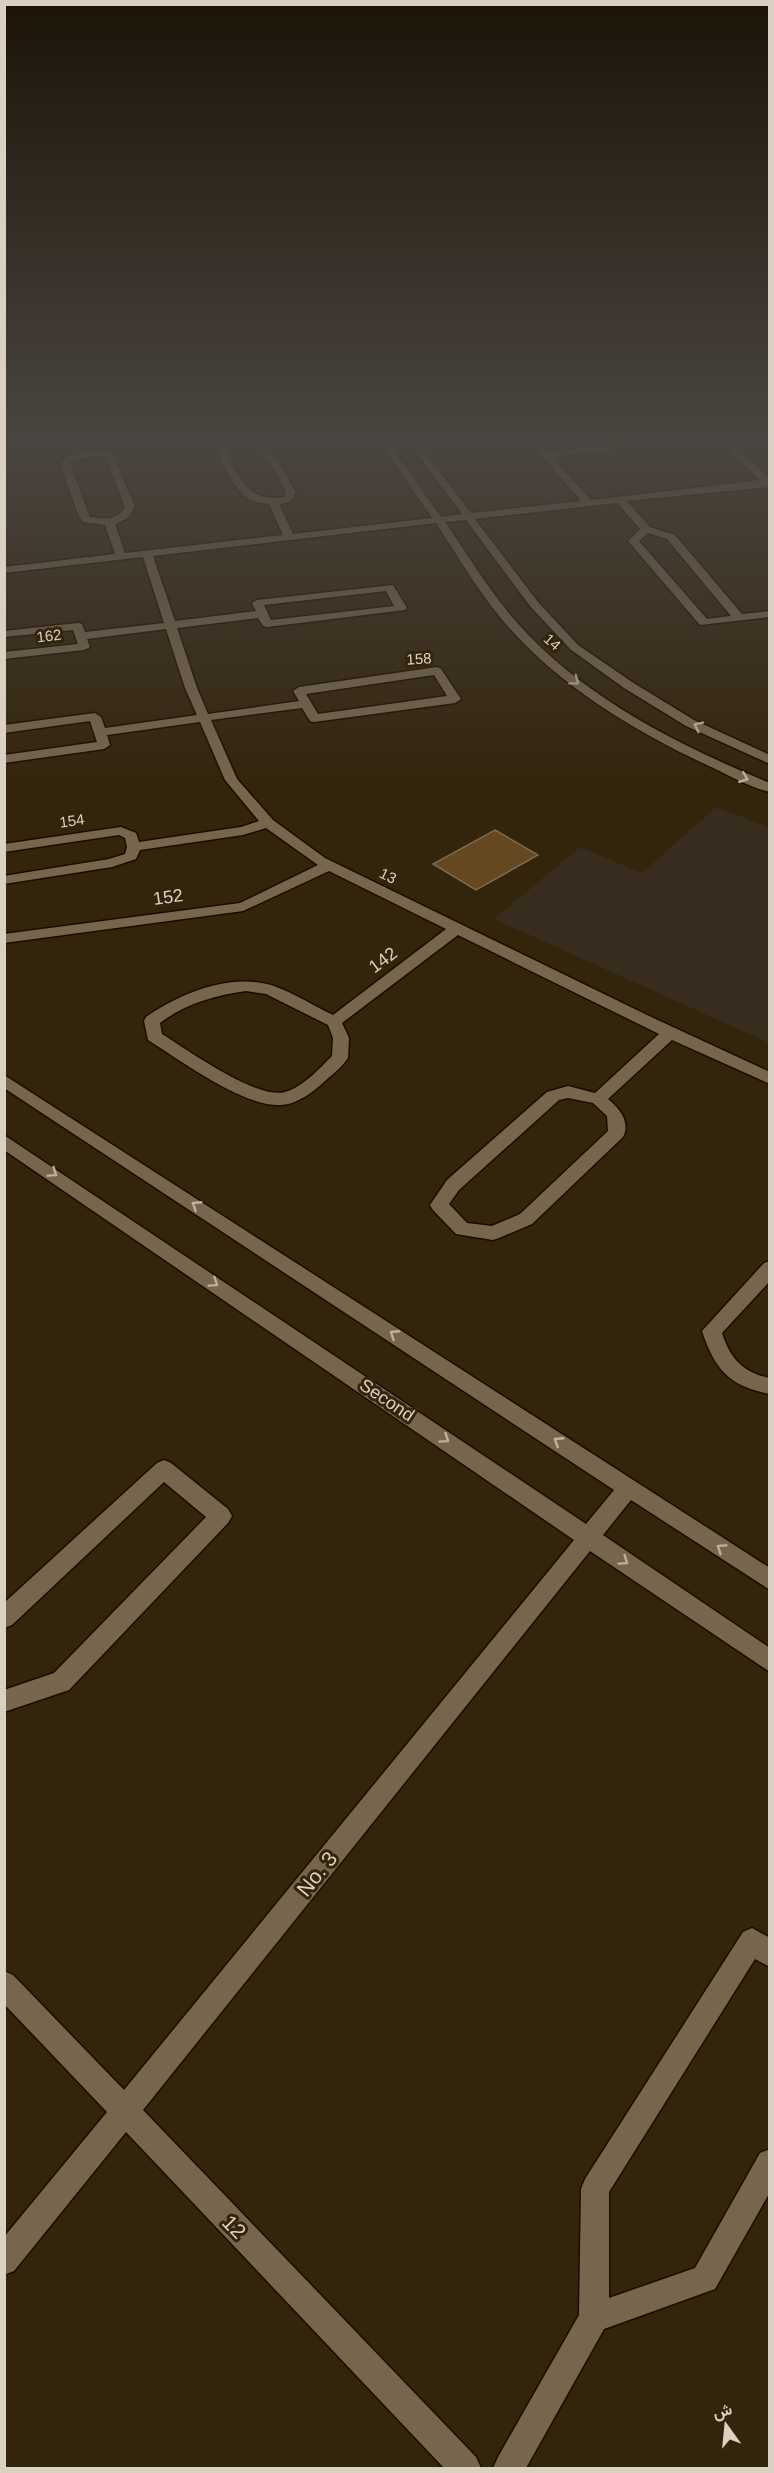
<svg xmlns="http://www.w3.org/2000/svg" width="774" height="2473" viewBox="0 0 774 2473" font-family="Arial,Vazirmatn,sans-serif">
	<rect width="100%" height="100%" fill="#33240c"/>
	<path fill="#372c1d" d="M716,807L769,827V1043L494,919L580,847L642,873Z"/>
	<path fill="#65481f" stroke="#7c6a51" stroke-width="1.5" d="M495,830L538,855L476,890L433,864Z"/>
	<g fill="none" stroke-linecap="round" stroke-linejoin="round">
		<g stroke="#1a0d00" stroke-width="3">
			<g id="minor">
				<path d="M232,440H260L279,461L296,493L290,502L279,504L293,534L432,518L378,440H387L441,517L462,514L407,440H416L471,513L581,501L528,440H537L548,452L643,440L653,441L655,443L650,446L552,457L591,500L760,480L719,440H729L770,478V487L627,501L650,527L675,535L742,614L770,611V617L700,625L628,541L640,529L617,503L475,519L538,602L578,645L632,682L694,720L770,755V764L686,726L624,688L570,649L530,606L466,520L445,522C466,552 485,584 508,612C574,693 675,744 770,783V792C749,787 730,776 711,767C634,731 555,684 500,617C476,588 457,555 436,523L153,556L175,621L256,611L252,603L257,600L393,585L407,608L405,610L267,627L263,626L258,618L177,628L197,688L208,714L299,701L293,691L299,687L437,667L441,669L461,699L455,703L314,722L310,721L302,708L211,720L237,779L273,820L325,858L649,1016L770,1072V1084L672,1040L608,1099C619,1108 631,1122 623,1137L532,1224L499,1238L493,1240L456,1234L433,1210L430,1205L447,1180L547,1092L568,1086L595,1093L659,1034L458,935L342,1023L349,1038L348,1058C342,1067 333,1074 325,1081C313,1092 298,1104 281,1105C243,1107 180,1060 148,1040L144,1021L146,1017C181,993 231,972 274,986C294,993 314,1006 333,1015L446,929L329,871L243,911L4,943V934L240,903L318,865L266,828L243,835L140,850L136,859L112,867L4,884V876L109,859L125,854L127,847L125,838L119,835L4,852V844L121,827L136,833L139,842L241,827L259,821L225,780L200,722L107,735L110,745L104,749L4,763V755L97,742L90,721L4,733V725L95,713L101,717L105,728L197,715L185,688L166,629L87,639L90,647L84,650L4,659V652L78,644L73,630L4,637V631L78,623L82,624L85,632L164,623L143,557L4,573V567L115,554L105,525L83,522L78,514L60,464L67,456L93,451L109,452L114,457L135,507L128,518L115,524L125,553L283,535L269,504C261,504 253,502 246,497C236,490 215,456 219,444ZM246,441C268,452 275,471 286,493L284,497C247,502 242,480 227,453V448ZM93,457H104L107,460L125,507C117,521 104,519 90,517L70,464L73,460ZM648,533L667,539L731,616L707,619L639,541ZM386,591L394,606L271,620L264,605ZM434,675L447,696L318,714L306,694ZM246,991L266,994L328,1025L333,1038L332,1056C319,1069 303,1087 285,1092C257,1100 186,1049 162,1034L160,1023C187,1003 213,996 246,991ZM568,1098L593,1103L607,1116L608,1131L520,1214L492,1226L467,1223L449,1204L459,1190L559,1100Z"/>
				<path d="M4,1075L770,1568V1590L631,1500L603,1535L770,1648V1672L590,1551L143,2110L476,2457L481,2468H444L126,2132L14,2271L4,2275V2237L107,2112L4,2004V1971L13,1975L124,2090L574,1540L4,1150V1135L586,1524L614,1490L4,1088Z"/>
				<path d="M770,1261V1281L722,1333C730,1358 743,1373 770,1378V1394C729,1386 715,1370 702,1331L764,1263Z"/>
				<path d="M164,1460L171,1463L228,1509L232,1516L228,1523L69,1690L4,1712V1690L54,1673L206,1517L164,1482L12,1625L4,1628V1603L157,1463Z"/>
				<path d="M752,1928L770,1938V1967L755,1959L609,2192V2298L695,2268L760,2153L770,2149V2192L715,2289L604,2329L526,2468H493L498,2457L579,2315L581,2189L585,2179L743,1932Z"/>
			</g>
		</g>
		<use href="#minor" fill="#77664d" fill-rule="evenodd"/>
	</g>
	<defs><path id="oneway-chevron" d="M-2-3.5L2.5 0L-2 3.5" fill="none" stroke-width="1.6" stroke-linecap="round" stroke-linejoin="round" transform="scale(1.5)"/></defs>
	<g stroke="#bdb1a0">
		<use href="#oneway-chevron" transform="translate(575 681) rotate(37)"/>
		<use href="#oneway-chevron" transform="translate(698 726) rotate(-154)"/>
		<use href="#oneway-chevron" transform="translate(744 778) rotate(22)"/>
		<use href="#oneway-chevron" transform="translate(53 1173) rotate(34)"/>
		<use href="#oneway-chevron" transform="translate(196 1205) rotate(-147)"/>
		<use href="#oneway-chevron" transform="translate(214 1283) rotate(34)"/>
		<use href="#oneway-chevron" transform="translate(394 1334) rotate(-147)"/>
		<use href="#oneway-chevron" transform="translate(445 1439) rotate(34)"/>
		<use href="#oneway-chevron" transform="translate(558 1441) rotate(-147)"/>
		<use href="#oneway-chevron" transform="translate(721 1548) rotate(-146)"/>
		<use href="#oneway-chevron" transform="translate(624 1561) rotate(35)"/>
	</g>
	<linearGradient id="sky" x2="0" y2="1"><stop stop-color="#1c1407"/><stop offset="0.56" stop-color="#4a4540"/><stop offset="1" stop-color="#4a4540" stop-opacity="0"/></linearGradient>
	<rect width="774" height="786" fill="url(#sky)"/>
	<g text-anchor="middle" stroke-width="6" stroke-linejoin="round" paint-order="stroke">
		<g font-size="15" fill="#dbd1c3" stroke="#33240c">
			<text transform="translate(49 636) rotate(-7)" y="5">162</text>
			<text transform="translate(552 642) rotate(42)" y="5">14</text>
			<text transform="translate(419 659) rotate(-4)" y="5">158</text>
			<text transform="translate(72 821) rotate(-8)" y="5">154</text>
			<text transform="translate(388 876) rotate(26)" y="5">13</text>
		</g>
		<g font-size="18" fill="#dbd1c3" stroke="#33240c">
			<text transform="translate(168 897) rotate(-8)" y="6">152</text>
			<text transform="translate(383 960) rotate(-37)" y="6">142</text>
			<text transform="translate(387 1400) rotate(34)" y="6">Second</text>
		</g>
		<g font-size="21" fill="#dbd1c3" stroke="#33240c">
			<text transform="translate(317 1874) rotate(-51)" y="7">No. 3</text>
			<text transform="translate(234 2227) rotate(46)" y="7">12</text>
		</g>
	</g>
	<rect width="774" height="2473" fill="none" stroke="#dbd1c3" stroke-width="12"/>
	<g transform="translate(726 2425) rotate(345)" stroke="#33240c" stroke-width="4.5" paint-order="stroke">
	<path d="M0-4.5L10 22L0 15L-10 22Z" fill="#dbd1c3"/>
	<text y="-9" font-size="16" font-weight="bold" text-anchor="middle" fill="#dbd1c3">ش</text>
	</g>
</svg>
